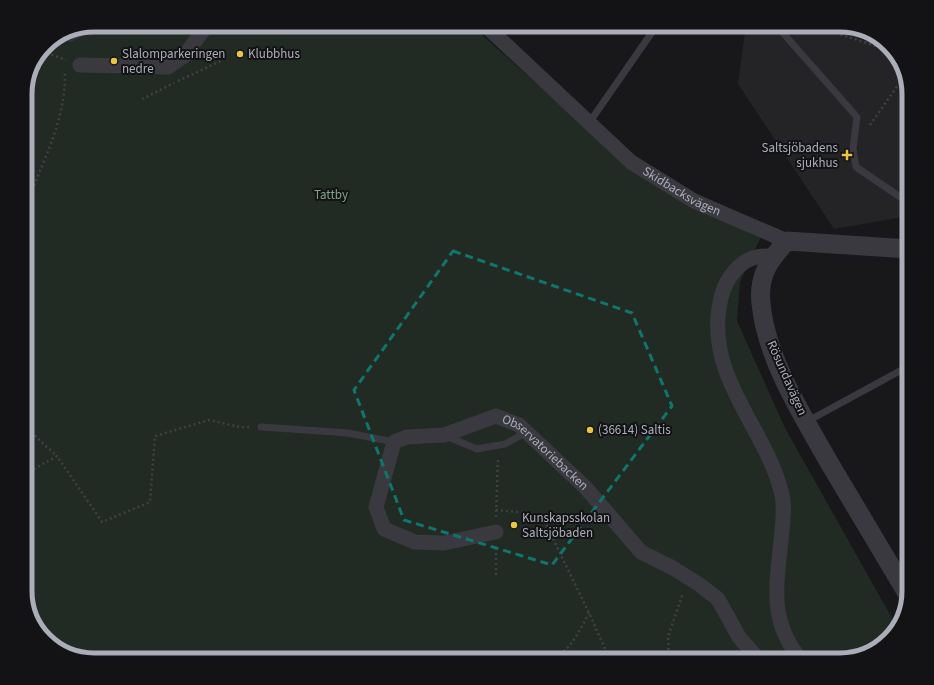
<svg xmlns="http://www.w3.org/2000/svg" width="934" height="685" viewBox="0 0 934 685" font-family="'Source Sans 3',sans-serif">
<rect width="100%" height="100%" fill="#18181a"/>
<!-- built -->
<path fill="#242427" d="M746 25H840L882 39 902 63 909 94V216L834 229 738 84Z"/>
<!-- green -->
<path fill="#222a24" d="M94 25H471L591 133 761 237 740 282 737 321 785 428 897 627 895 633 871 653 840 660H94L52 646 32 622 25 595V89L32 64 48 42Z"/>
<!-- water -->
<path fill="#2f353d" d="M94 25H104L71 42 57 39Z"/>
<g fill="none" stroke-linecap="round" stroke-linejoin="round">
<!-- path -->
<path stroke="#3f4046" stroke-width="2.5" stroke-dasharray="2 3" stroke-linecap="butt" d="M812 25 879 47 896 57
M42 51 66 60
M178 81 223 60
M25 94 44 52
M142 99 174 83
M870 125 905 75
M25 209C41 164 66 122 65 72
M25 406V398
M25 424 37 438 57 456
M25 474 57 456 102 522 150 502 155 436 209 420 240 427H250
M496 510 530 513 545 522 589 613 610 660
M496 517 498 458
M496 548V578
M551 660C572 649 578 633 589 613
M669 660 668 637 683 593"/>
<!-- service -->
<path stroke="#39393f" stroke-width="7" d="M776 25 857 117 853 149 856 167 909 203
M589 123 657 25
M806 422 909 366
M261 427 348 433 394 442
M446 436 477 449 505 444 527 432"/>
<!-- minor -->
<g stroke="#39393f" stroke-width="15">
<path id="s1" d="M485 25 631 162 694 201 787 241"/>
<path d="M80 65 168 67 185 55 207 25"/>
<path d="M772 256C753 255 741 261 730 277 723 287 721 297 719 308 708 379 765 428 781 491 785 504 783 518 782 530 778 580 766 618 801 660"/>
<path id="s2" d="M496 532 444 543 415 542 384 529 376 507 394 442 407 437 444 435 496 416 519 425 585 487 641 552 673 568 700 585 718 599 739 637 759 660"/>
</g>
<!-- tertiary -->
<path stroke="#39393f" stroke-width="19" d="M908 595C882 551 856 508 830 464 803 416 766 359 761 303 758 276 769 260 787 241L909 249"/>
</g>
<!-- marked area -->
<path fill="none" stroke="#0f766e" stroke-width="3" stroke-dasharray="8 5" stroke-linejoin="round" d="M453 251 632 313 672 406 552 565 404 520 354 390Z"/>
<!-- markers -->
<g fill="#e8c542" stroke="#131315" stroke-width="1.5">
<circle cx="240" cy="54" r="4"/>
<circle cx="114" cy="61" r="4"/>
<path d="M845 149h4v4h4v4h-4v4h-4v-4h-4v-4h4z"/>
<circle cx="590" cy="430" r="4"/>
<circle cx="514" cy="525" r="4"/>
</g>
<g text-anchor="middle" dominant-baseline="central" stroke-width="4" stroke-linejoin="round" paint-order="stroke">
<!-- poi labels -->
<g font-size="13" fill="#abaeb9" stroke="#131315" text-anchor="start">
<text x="122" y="54">Slalomparkeringen<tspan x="122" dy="15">nedre</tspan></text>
<text x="248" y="54">Klubbhus</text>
<text x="838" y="148" text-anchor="end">Saltsjöbadens<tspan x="838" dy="15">sjukhus</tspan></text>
<text x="598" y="430">(36614) Saltis</text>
<text x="522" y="518">Kunskapsskolan<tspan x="522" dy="15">Saltsjöbaden</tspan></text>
</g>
<!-- street labels -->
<g font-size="13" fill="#abaeb9" stroke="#131315">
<text stroke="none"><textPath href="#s1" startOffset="259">Skidbacksvägen</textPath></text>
<text transform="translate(787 378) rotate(66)">Rösundavägen</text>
<text stroke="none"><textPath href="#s2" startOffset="375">Observatoriebacken</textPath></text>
</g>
<!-- park labels -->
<g font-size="13" fill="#83a389" stroke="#131315">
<text x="331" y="195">Tattby</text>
</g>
</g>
<!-- crop -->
<path d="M0 0H934V685H0ZM94 32H840A62 62 0 0 1 902 94V591A62 62 0 0 1 840 653H94A62 62 0 0 1 32 591V94A62 62 0 0 1 94 32Z" fill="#131315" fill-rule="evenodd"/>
<path fill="none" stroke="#abaeb9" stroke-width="5" d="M94 32H840A62 62 0 0 1 902 94V591A62 62 0 0 1 840 653H94A62 62 0 0 1 32 591V94A62 62 0 0 1 94 32Z"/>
</svg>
